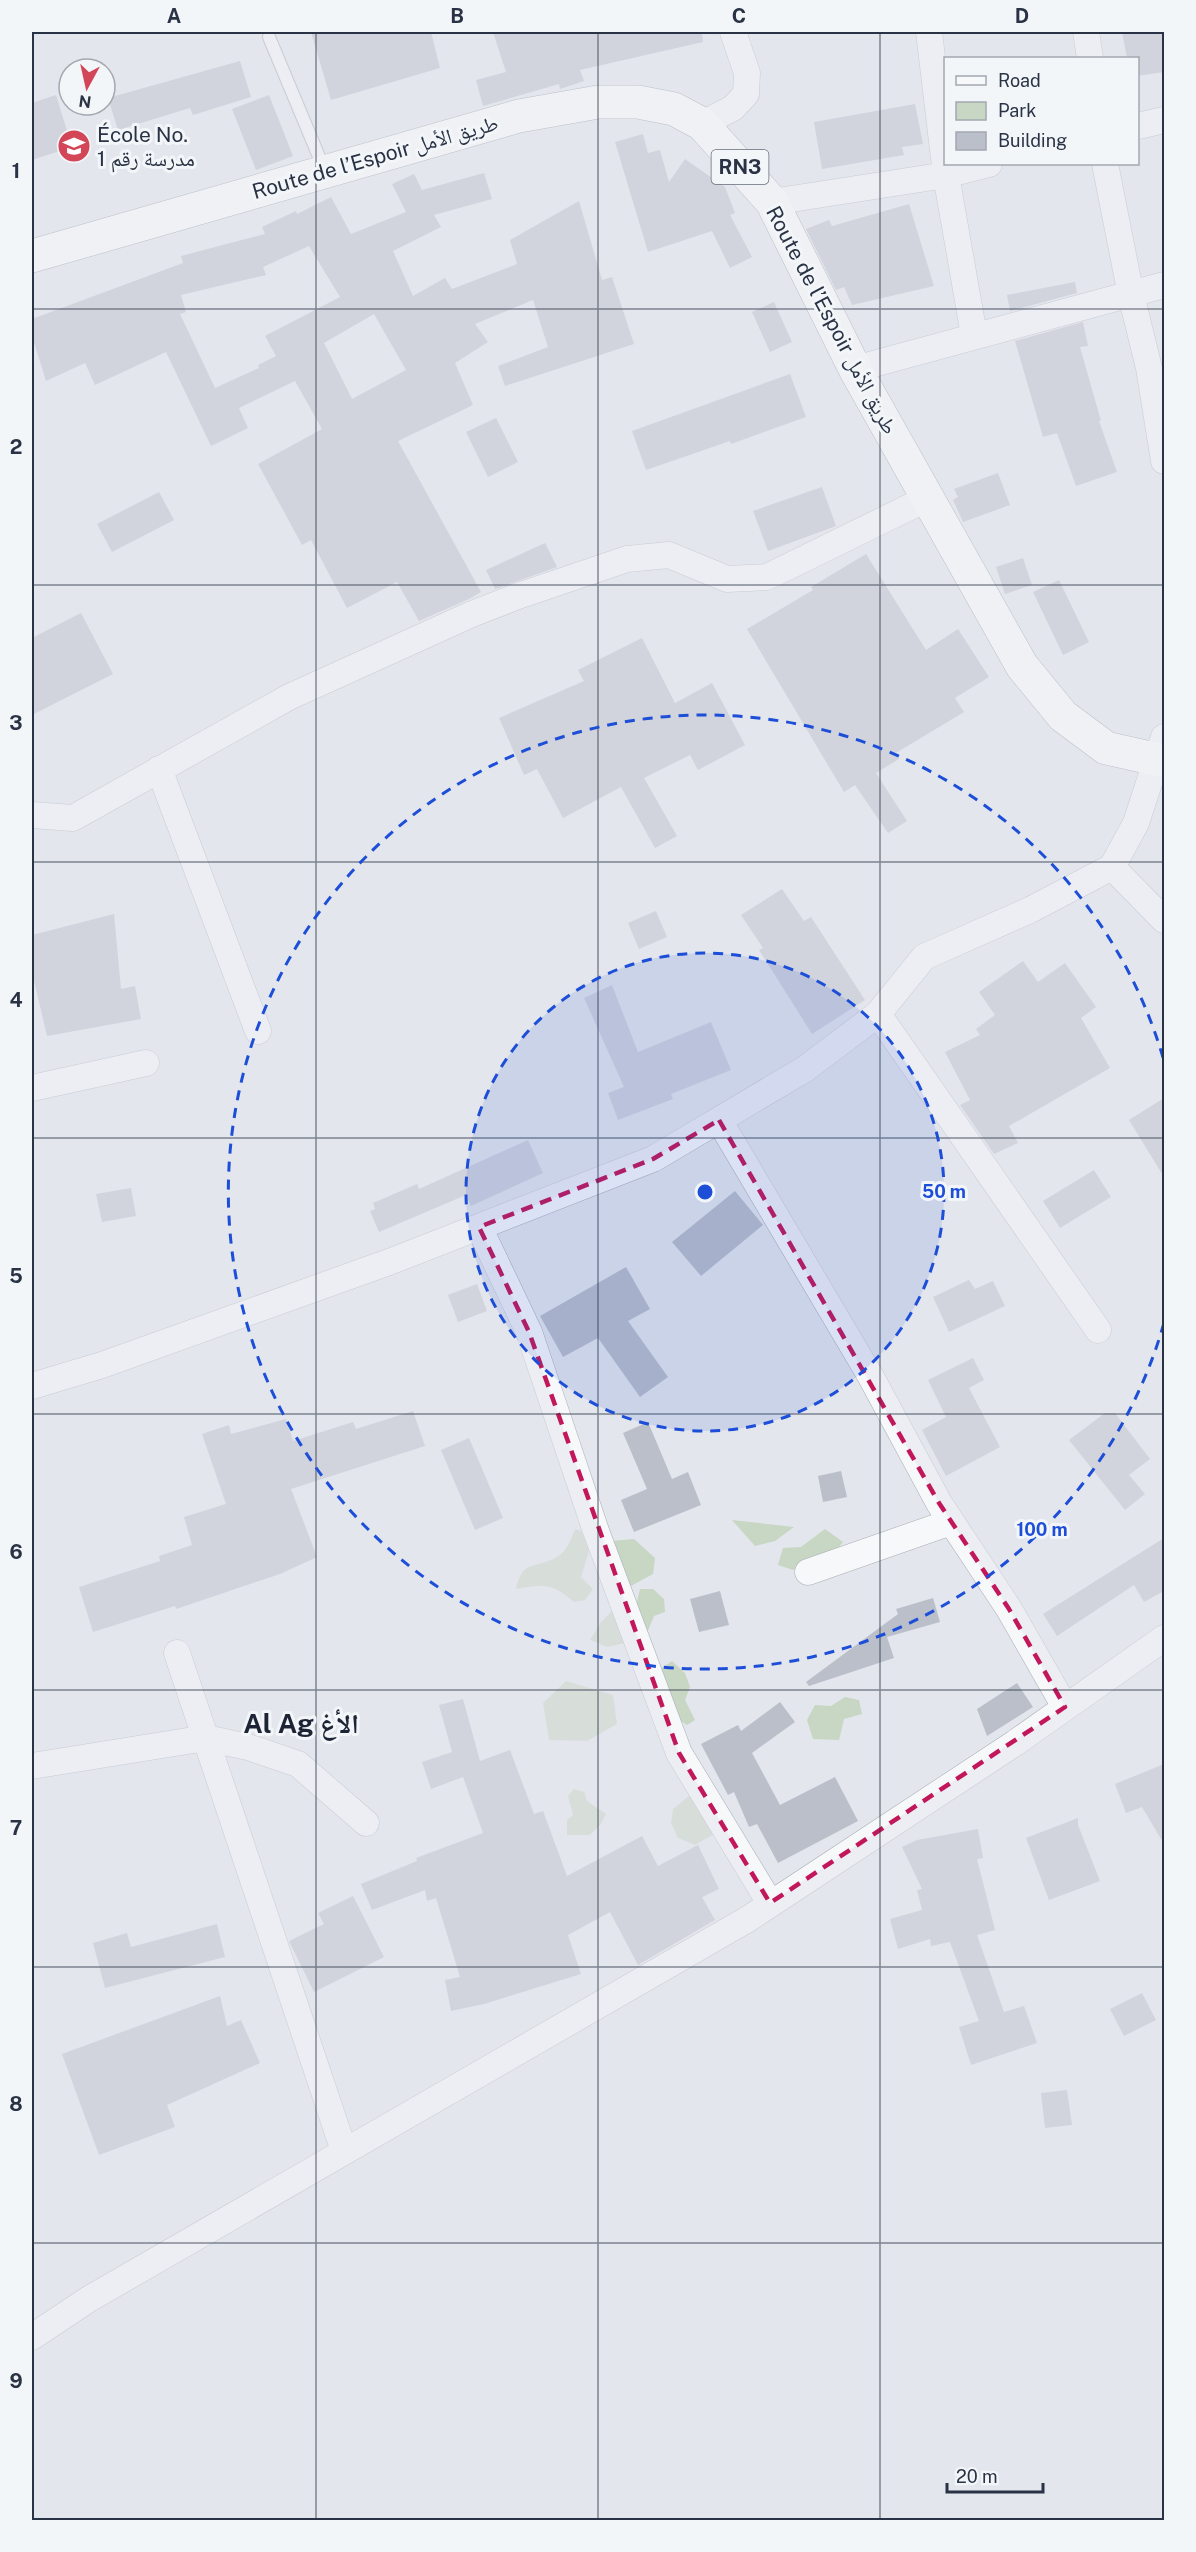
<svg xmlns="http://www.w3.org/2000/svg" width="1196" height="2552" viewBox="0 0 1196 2552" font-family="'Public Sans','Noto Naskh Arabic',sans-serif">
<rect width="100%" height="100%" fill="#e3e6ec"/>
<!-- green -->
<path fill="#c8d6c4" d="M732 1520 794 1527 775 1541 755 1546Z
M575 1529 590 1534 588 1555 581 1577 593 1589 585 1600 574 1602C553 1583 544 1584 516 1589 522 1559 536 1569 557 1557 567 1551 571 1539 575 1529Z
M825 1529 843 1542 831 1557 806 1563 793 1570 778 1565 783 1548 801 1547Z
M634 1539 655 1558 653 1574 627 1588 612 1541Z
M640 1589H653L664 1599 665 1612 654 1616 647 1633 636 1606Z
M612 1611 621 1627 625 1643 607 1647 590 1640 601 1622Z
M672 1661 685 1673 690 1687 685 1700 695 1720 687 1725 676 1718 659 1670Z
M566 1681 613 1695 617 1724 587 1741 549 1740 543 1703Z
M845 1697 859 1700 862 1714 844 1719 839 1740 813 1739 807 1720 815 1705 831 1706Z
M574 1789 584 1792 587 1801 606 1814 600 1825 590 1835H567V1820L573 1815 568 1796Z
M703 1792 714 1834 695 1845 678 1838 671 1823 673 1809 689 1796Z"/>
<!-- building -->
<path fill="#babfca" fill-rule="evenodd" d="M311 32H431L440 68 331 100Z
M493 32H702L703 42 580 70 584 81 560 89 559 84 483 106 476 80 506 72Z
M1122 32H1164V72L1137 76V58H1127Z
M240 61 251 97 193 115 190 108 118 130 108 98Z
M56 95 72 147 32 160V103Z
M269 95 293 156 256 170 232 109Z
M915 104 923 144 902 147 904 155 822 169 814 122Z
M643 134 648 153 660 150 669 182 685 159 725 187 735 213 730 215 752 257 730 268 712 231 648 252 615 142Z
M484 173 492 199 434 215 441 227 393 251 413 296 445 278 452 289 517 264 510 240 579 201 602 280 612 277 634 344 505 386 498 366 548 347 533 300 475 324 488 342 455 363 473 405 398 441 481 592 469 599 419 621 397 582 347 608 311 540 302 545 258 464 322 429 295 381 239 408 248 428 211 446 166 352 95 385 85 363 46 381 32 336V319L183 263 181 256 265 234 262 227 296 211 297 214 331 197 351 234 406 212 392 184 414 174 422 190ZM309 246 340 297 265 336 276 356 258 365 259 368 215 388 180 314 186 312 181 295 266 275 263 267ZM374 314 406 370 352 399 324 343Z
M909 204 934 286 852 305 844 287 836 290 806 229 829 220 832 226Z
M1075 282 1077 293 1010 311 1007 295Z
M774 302 792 342 770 352 752 312Z
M1083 322 1088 346 1080 347 1101 421H1099L1117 472 1076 486 1057 433 1043 437 1015 341Z
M790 374 806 417 731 444 730 441 646 470 632 431Z
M496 418 518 462 488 477 466 432Z
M998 473 1010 505 963 522 953 500 958 497 954 489Z
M822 487 836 526 768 551 753 511Z
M159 492 174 520 112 552 97 524Z
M545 543 557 567 495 589 486 570Z
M866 554 926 650 958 629 989 677 955 698 964 712 896 753 899 759 876 773 907 821 888 833 855 785 844 792 747 629 813 590 811 587Z
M1023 558 1032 585 1005 594 996 567Z
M1059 580 1089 642 1063 655 1033 592Z
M81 613 113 674 32 715V638Z
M642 638 675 703 712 683 745 745 698 770 690 755 644 778 677 836 655 848 621 787 563 818 537 769 524 775 499 718 584 681 578 670Z
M782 889 804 921 811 917 865 1000 812 1034 759 950 763 948 741 915Z
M656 911 667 937 639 949 628 923Z
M114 914 121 989 135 986 141 1019 47 1036 32 972V935Z
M1023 961 1038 982 1065 963 1096 1007 1081 1018 1110 1068 1009 1126 1018 1143 994 1154 960 1105 970 1100 945 1052 980 1035 976 1029 995 1015 979 992Z
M612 985 638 1052 711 1022 731 1070 671 1094 673 1099 618 1120 608 1093 624 1087 584 998Z
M1164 1098V1177L1129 1120Z
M528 1140 543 1173 471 1206 466 1195 379 1232 370 1211 375 1209 373 1203 417 1184 419 1189Z
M1094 1170 1111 1197 1060 1228 1043 1201Z
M131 1188 136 1216 102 1222 96 1194Z
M735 1191 763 1225 701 1276 672 1242Z
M626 1267 650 1309 628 1321 668 1377 640 1397 598 1338 563 1357 540 1316Z
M969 1280 975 1289 993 1281 1005 1306 949 1332 933 1297Z
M477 1284 487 1311 458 1322 448 1295Z
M973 1358 984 1380 969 1388 1000 1447 946 1476 922 1430 946 1417 928 1380Z
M413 1411 425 1446 291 1489 317 1557 280 1574 176 1609 175 1606 93 1632 79 1587 160 1561 159 1556 192 1545 184 1517 226 1504 202 1434 229 1425 231 1434 286 1419 293 1441 353 1422 356 1429Z
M1105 1413H1115L1150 1459 1129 1475 1145 1494 1125 1510 1069 1440Z
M648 1422 672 1479 688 1472 701 1505 634 1532 621 1500 647 1489 623 1433Z
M469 1438 503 1518 475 1530 441 1450Z
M841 1471 847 1497 823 1502 818 1476Z
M1164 1538V1591L1144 1602 1134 1585 1057 1636 1043 1614Z
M720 1591 729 1625 699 1632 690 1599Z
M933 1598 940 1622 887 1637 894 1658 809 1686 806 1682 898 1614 896 1609Z
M1017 1683 1033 1707 987 1736 977 1709Z
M463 1699 480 1761 510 1750 534 1814 543 1811 567 1876 642 1836 658 1866 698 1845 719 1889 702 1897 715 1920 638 1965 610 1912 568 1935 581 1974 484 2004 451 2011 445 1980 460 1977 436 1898 427 1901 425 1890 372 1910 361 1884 417 1861 416 1858 483 1833 463 1777 431 1789 422 1762 452 1752 439 1705Z
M780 1702 795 1722 752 1753 780 1805 835 1777 858 1821 778 1863 757 1824 749 1827 734 1792 728 1795 701 1744 738 1725 741 1731Z
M1164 1764V1844L1142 1807 1126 1813 1115 1784Z
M1078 1818V1825L1100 1881 1049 1900 1026 1838Z
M978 1829 983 1858 977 1859 995 1930 977 1935 1004 2012 1024 2006 1037 2043 971 2065 959 2027 979 2021 950 1942 931 1946 930 1939 898 1949 890 1919 922 1910 917 1890 922 1889 902 1847 917 1840Z
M353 1896 384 1957 314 1992 289 1941 324 1924 318 1913Z
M217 1924 225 1957 105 1988 93 1943 127 1933 131 1947Z
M1142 1993 1156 2020 1124 2036 1110 2009Z
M220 1996 227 2026 241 2020 260 2063 167 2105 175 2127 99 2155 62 2054Z
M1067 2090 1072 2125 1045 2128 1041 2093Z"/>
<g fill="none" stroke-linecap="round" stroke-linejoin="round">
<!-- lane casing -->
<g stroke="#a8adb7" stroke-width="14">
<path id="lane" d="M269 37 325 171"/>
</g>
<!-- street casing -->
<g stroke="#a8adb7" stroke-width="27">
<path id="street" d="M929 32 946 175 974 335
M1086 32 1090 58
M702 124 733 108 746 94 747 73 733 32
M1138 126 1164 120
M1105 164 1131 295 1149 368 1164 461
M772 202 946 175 989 164
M855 369 1164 285
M159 769 258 1031
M32 815 73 818 289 697 472 614 518 596 627 559 669 555 727 579 767 577 928 498
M1112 867 1164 920
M878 1014 1098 1330
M32 1088 146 1063
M719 1120 871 1377 939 1503 1009 1609 1065 1707
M479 1227 529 1332 596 1531 679 1753 770 1903
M32 1386 102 1365 389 1262 653 1159 805 1069 878 1014 924 957 1030 910 1112 867 1136 823 1164 737
M808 1572 951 1522
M177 1653 344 2151
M32 1766 206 1738 248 1747 298 1764 366 1823
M32 2337 89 2299 748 1919 1015 1743 1164 1638"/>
</g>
<!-- highway casing -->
<g stroke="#8a93a3" stroke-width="34">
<path id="highway" d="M32 256 519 116 598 102H638L674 109 702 124 772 202 855 369 1022 666 1063 716 1106 748 1164 761"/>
</g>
<!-- lane -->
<use href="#lane" stroke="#f6f8fa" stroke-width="12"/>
<!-- street -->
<use href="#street" stroke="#f6f8fa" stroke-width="26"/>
<!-- highway -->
<use href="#highway" stroke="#fff" stroke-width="33"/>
</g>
<!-- marked area -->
<path d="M0 0H1196V2552H0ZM719 1120 939 1503 1009 1609 1065 1707 770 1903 679 1753 529 1332 479 1227 653 1159Z" fill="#e3e6ec" fill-opacity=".55" fill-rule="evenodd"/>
<path fill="none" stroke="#c2185b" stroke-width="4.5" stroke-dasharray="12 8" stroke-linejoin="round" d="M719 1120 939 1503 1009 1609 1065 1707 770 1903 679 1753 529 1332 479 1227 653 1159Z"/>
<!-- grid -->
<path fill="none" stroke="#2a3345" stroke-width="1.5" stroke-opacity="0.55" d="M316 32V2520M598 32V2520M880 32V2520M32 309H1164M32 585H1164M32 862H1164M32 1138H1164M32 1414H1164M32 1690H1164M32 1967H1164M32 2243H1164"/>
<!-- distance rings -->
<circle cx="705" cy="1192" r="239" fill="#1d4ed8" fill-opacity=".12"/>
<g fill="none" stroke="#1d4ed8" stroke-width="3" stroke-dasharray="10 8">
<circle cx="705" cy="1192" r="239"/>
<path d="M1164 1323A477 477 0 1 1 1164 1061"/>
</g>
<!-- icons -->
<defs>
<g id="school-disc" transform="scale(1.725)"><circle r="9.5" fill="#d34657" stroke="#f3f6f9"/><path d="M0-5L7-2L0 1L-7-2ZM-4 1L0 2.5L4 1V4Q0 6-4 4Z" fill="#fff"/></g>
</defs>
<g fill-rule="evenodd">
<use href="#school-disc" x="74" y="146"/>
</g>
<g text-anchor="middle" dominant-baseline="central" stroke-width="6" stroke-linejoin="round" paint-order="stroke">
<!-- shield labels -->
<rect fill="#f3f6f9" stroke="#666e7b" stroke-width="1.5" x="711.5" y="150" width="57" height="34" rx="4.5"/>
<g font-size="20" font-weight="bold" fill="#2a3345">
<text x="740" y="167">RN3</text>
</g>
<!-- poi labels -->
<g font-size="21" fill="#2a3345" stroke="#f3f6f9" text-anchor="start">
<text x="97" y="134">École No.<tspan x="97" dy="24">1 مدرسة رقم</tspan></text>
</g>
<!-- street labels -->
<g font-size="21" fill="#2a3345" stroke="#f3f6f9">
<text transform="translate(375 157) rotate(-16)">Route de l’Espoir طريق الأمل</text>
<text transform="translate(832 320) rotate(62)">Route de l’Espoir طريق الأمل</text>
</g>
<!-- district labels -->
<g font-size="27" font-weight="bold" fill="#1c2436" stroke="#f3f6f9">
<text x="301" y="1723">Al Ag الأغ</text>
</g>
</g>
<circle cx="705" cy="1192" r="9" fill="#1d4ed8" stroke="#f3f6f9" stroke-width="3"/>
<g font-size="18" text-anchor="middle" font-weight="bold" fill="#1d4ed8" stroke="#f3f6f9" stroke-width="6" stroke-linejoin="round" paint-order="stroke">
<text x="944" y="1198">50 m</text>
<text x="1042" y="1536">100 m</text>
</g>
<!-- border -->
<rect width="1196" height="2552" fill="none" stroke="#f3f6f9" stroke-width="66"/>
<!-- legend -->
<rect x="944" y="57" width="195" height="108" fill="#f3f6f9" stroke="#a3a8b1" stroke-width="1.5"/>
<rect x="956" y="76" width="30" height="9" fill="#f6f8fa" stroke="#a3a8b1" stroke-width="1.5"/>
<text x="998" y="87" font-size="18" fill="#2a3345">Road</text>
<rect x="956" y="102" width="30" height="18" fill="#c8d6c4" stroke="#a3a8b1" stroke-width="1.5"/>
<text x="998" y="117" font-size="18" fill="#2a3345">Park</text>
<rect x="956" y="132" width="30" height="18" fill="#babfca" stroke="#a3a8b1" stroke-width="1.5"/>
<text x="998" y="147" font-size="18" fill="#2a3345">Building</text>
<!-- north arrow -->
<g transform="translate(87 87) rotate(188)"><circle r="28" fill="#f3f6f9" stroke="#a3a8b1" stroke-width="1.5"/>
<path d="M0-4.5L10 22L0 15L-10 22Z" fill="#d34657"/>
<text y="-9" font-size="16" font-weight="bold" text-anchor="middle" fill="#2a3345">N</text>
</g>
<!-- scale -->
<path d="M947 2483v9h96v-9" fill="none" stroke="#2a3345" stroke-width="3"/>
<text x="956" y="2483" font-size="18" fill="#2a3345" stroke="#f3f6f9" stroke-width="4.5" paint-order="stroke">20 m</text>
<rect x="33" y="33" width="1130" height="2486" fill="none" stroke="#2a3345" stroke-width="2"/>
<g font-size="20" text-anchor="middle" font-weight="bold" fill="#2a3345">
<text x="174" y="23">A</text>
<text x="457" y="23">B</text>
<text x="739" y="23">C</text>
<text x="1022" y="23">D</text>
<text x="16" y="178">1</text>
<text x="16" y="454">2</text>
<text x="16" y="730">3</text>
<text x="16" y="1007">4</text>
<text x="16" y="1283">5</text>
<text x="16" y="1559">6</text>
<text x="16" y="1835">7</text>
<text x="16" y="2111">8</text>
<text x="16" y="2388">9</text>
</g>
</svg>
